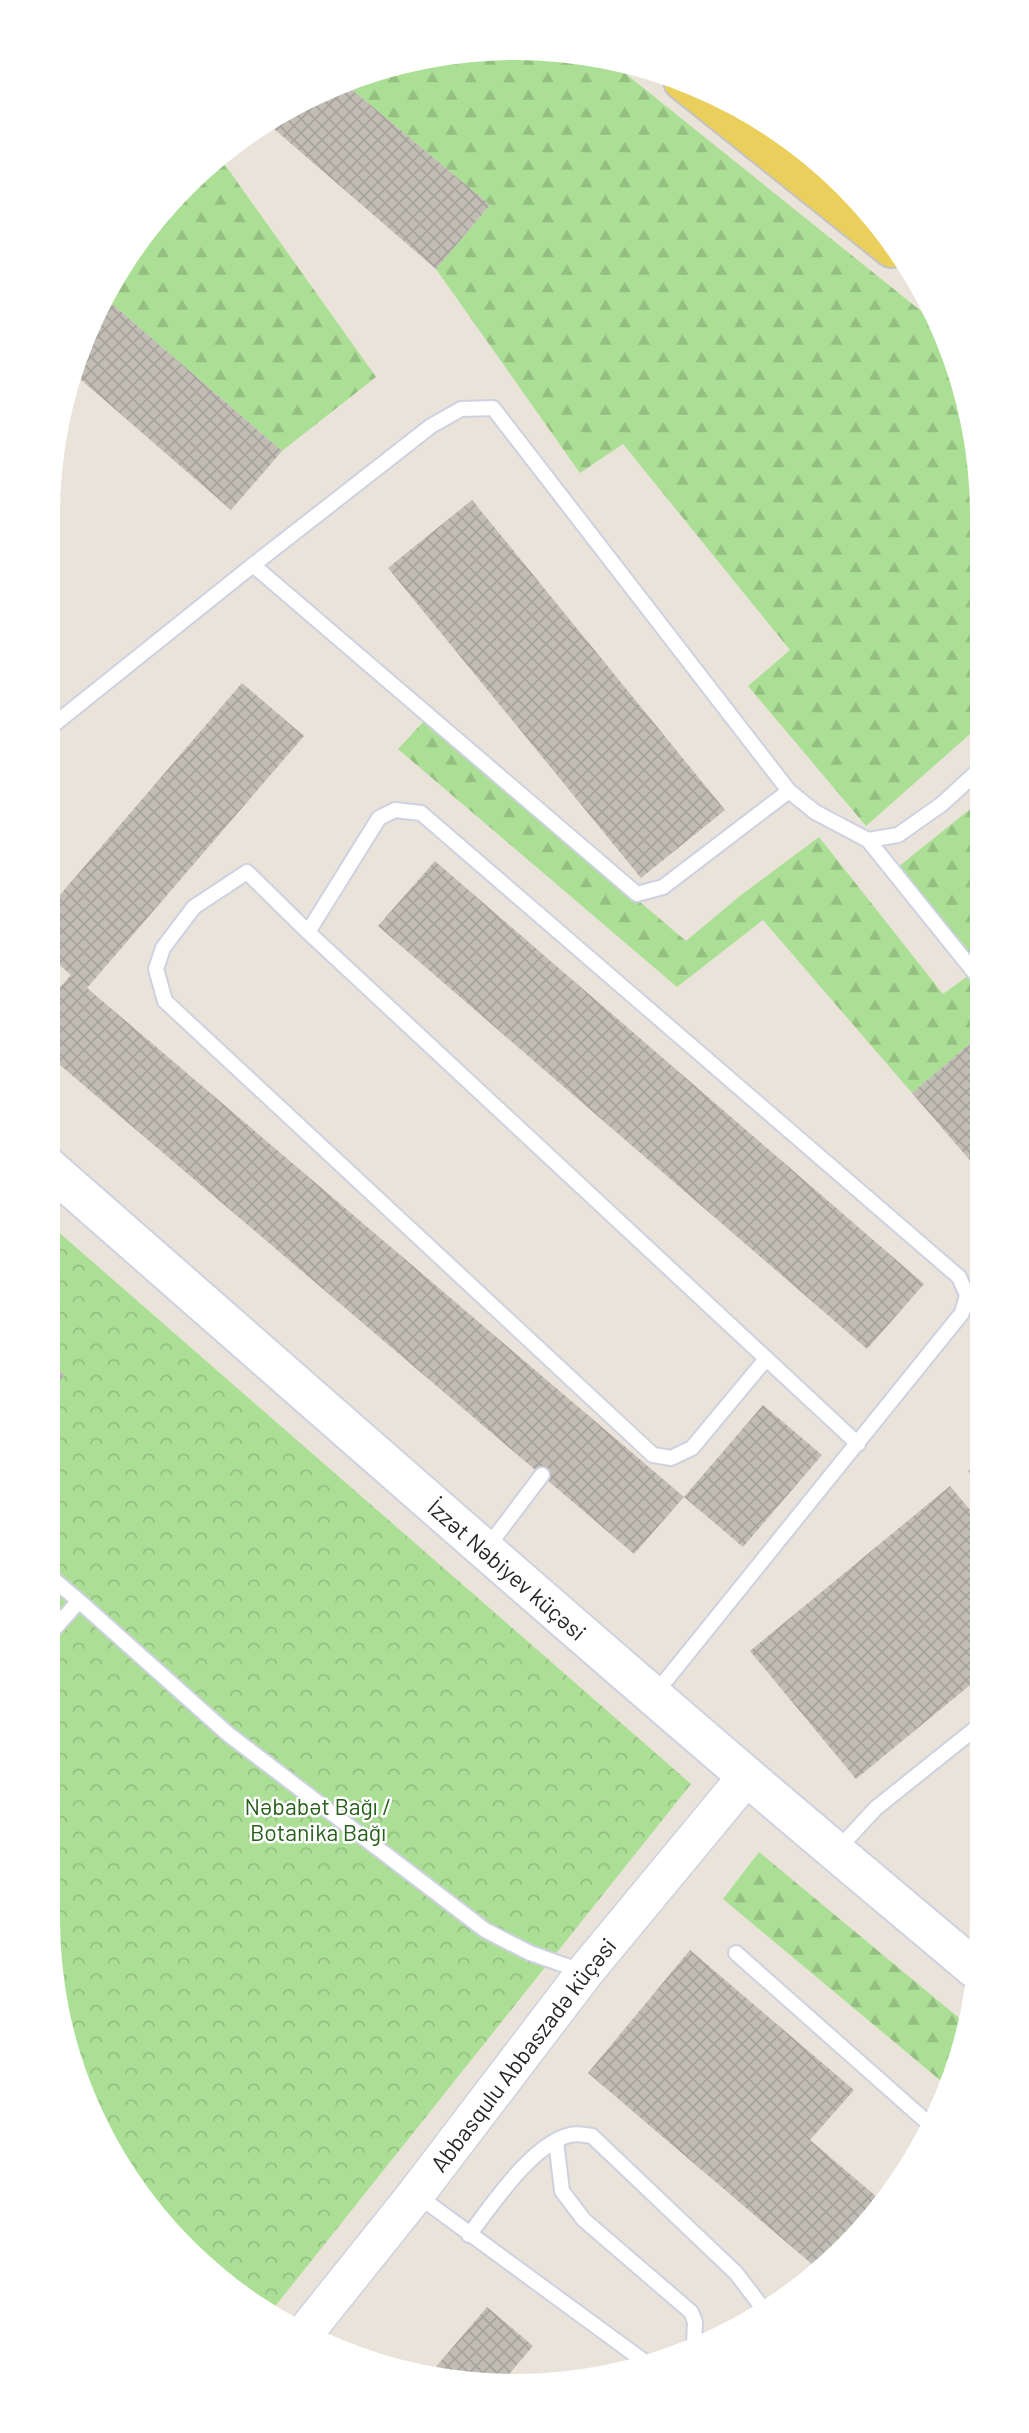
<svg xmlns="http://www.w3.org/2000/svg" width="1029" height="2433" viewBox="0 0 1029 2433" font-family="Barlow,sans-serif">
<defs>
<pattern id="forest-firs" width="22" height="20" patternUnits="userSpaceOnUse" patternTransform="scale(1.75)"><rect width="22" height="20" fill="#acdf96"/><path d="M5 1l3.5 6h-7zM16 11l3.5 6h-7z" fill="#94bf81"/></pattern>
<pattern id="park-crowns" width="20" height="18" patternUnits="userSpaceOnUse" patternTransform="scale(1.75)"><rect width="20" height="18" fill="#acdf96"/><path d="M2 6a3 3 0 1 1 6 0M12 15a3 3 0 1 1 6 0" fill="none" stroke="#94bf81"/></pattern>
<pattern id="building-cross-hatch" width="8" height="8" patternUnits="userSpaceOnUse" patternTransform="scale(1.75)"><rect width="8" height="8" fill="#c1bdb5"/><path d="M0 0l8 8M0 8l8-8" fill="none" stroke="#a6a29c"/></pattern>
</defs>
<rect width="100%" height="100%" fill="#e9e3d9"/>
<!-- forest -->
<path fill="url(#forest-firs)" d="M484 48 575 51 606 58 941 327 946 335 978 453V727L866 826 748 686 790 650 623 444 580 473 436 269 490 205 343 82 393 63Z
M218 155 376 377 282 451 103 296 110 281 163 207Z
M425 720 686 941 741 895 819 837 943 994 968 976 888 875 979 802V1036L912 1093 763 920 677 987 398 749Z
M759 1852 965 2023 957 2068 947 2086 723 1899Z"/>
<!-- park -->
<path fill="url(#park-crowns)" d="M47 1222 691 1784 269 2314 163 2226 110 2152 72 2069 47 1918Z"/>
<!-- building -->
<path fill="url(#building-cross-hatch)" d="M343 82 490 205 436 269 266 122 307 96Z
M103 296 282 451 231 510 71 371Z
M52 488 61 495 47 514 50 497Z
M472 500 725 810 641 878 388 568Z
M242 683 304 736 87 988 684 1497 634 1554 47 1054V1002L71 975 47 954V910Z
M435 861 924 1284 867 1349 378 926Z
M979 1036 980 1159V1172L912 1093Z
M47 1361 65 1375 47 1396Z
M763 1405 822 1455 743 1547 684 1497Z
M980 1459V1460L981 1485 968 1471Z
M950 1486 981 1523V1676L856 1779 750 1651Z
M690 1950 854 2090 810 2140 885 2204 820 2271 588 2073Z
M487 2307 533 2346 504 2380 453 2382 428 2376Z"/>
<g fill="none" stroke-linecap="round" stroke-linejoin="round">
<!-- service casing -->
<g stroke="#ced1e0" stroke-width="18">
<path id="service" d="M253 565 637 894 663 887 789 791
M47 730 253 565 431 426 461 409 493 408 789 791 815 812 868 840 898 835 942 804 979 770
M868 840 979 978
M308 932 379 818 395 810 421 813 959 1277 967 1295 962 1313 654 1695
M766 1359 692 1448 671 1458 653 1455 165 1001 156 969 163 948 194 907 247 872 308 932 858 1444
M486 1549 542 1475
M47 1574 79 1601
M47 1637 79 1601 228 1734 485 1930 530 1953 584 1972
M838 1849 876 1808 981 1724
M736 1953 928 2123
M556 2141 562 2191 584 2220 691 2312 695 2322 694 2344
M417 2195 645 2362
M469 2235C492 2205 532 2144 570 2135 576 2133 585 2135 592 2136L736 2273 765 2311"/>
</g>
<!-- tertiary casing -->
<g stroke="#ced1e0" stroke-width="40">
<g id="tertiary">
<path id="s1" d="M304 2334 416 2194 585 1972 747 1776"/>
</g>
</g>
<!-- secondary casing -->
<g stroke="#ced1e0" stroke-width="42">
<g id="secondary">
<path id="s2" d="M47 1166C279 1369 509 1573 743 1773 820 1839 897 1903 974 1968"/>
</g>
</g>
<!-- primary casing -->
<g stroke="#c3c3c3" stroke-width="42">
<path id="primary" d="M683 81 892 248"/>
</g>
<!-- service -->
<use href="#service" stroke="#fff" stroke-width="14"/>
<!-- tertiary -->
<use href="#tertiary" stroke="#fff" stroke-width="37"/>
<!-- secondary -->
<use href="#secondary" stroke="#fff" stroke-width="38"/>
<!-- primary -->
<use href="#primary" stroke="#ebcf5c" stroke-width="38"/>
</g>
<g text-anchor="middle" dominant-baseline="central" stroke-width="5" stroke-linejoin="round" paint-order="stroke">
<!-- street labels -->
<g font-size="23" fill="#272727" stroke="#fff">
<text stroke="none"><textPath href="#s2" startOffset="612">İzzət Nəbiyev küçəsi</textPath></text>
<text stroke="none"><textPath href="#s1" startOffset="355">Abbasqulu Abbaszadə küçəsi</textPath></text>
</g>
<!-- park labels -->
<g font-size="23" fill="#27601b" stroke="#fff">
<text x="318" y="1806">Nəbabət Bağı /<tspan x="318" dy="26">Botanika Bağı</tspan></text>
</g>
</g>
<!-- crop -->
<path d="M0 0H1029V2433H0ZM515 60H515A455 455 0 0 1 970 515V1919A455 455 0 0 1 515 2374H515A455 455 0 0 1 60 1919V515A455 455 0 0 1 515 60Z" fill="#fff" fill-rule="evenodd"/>
</svg>
